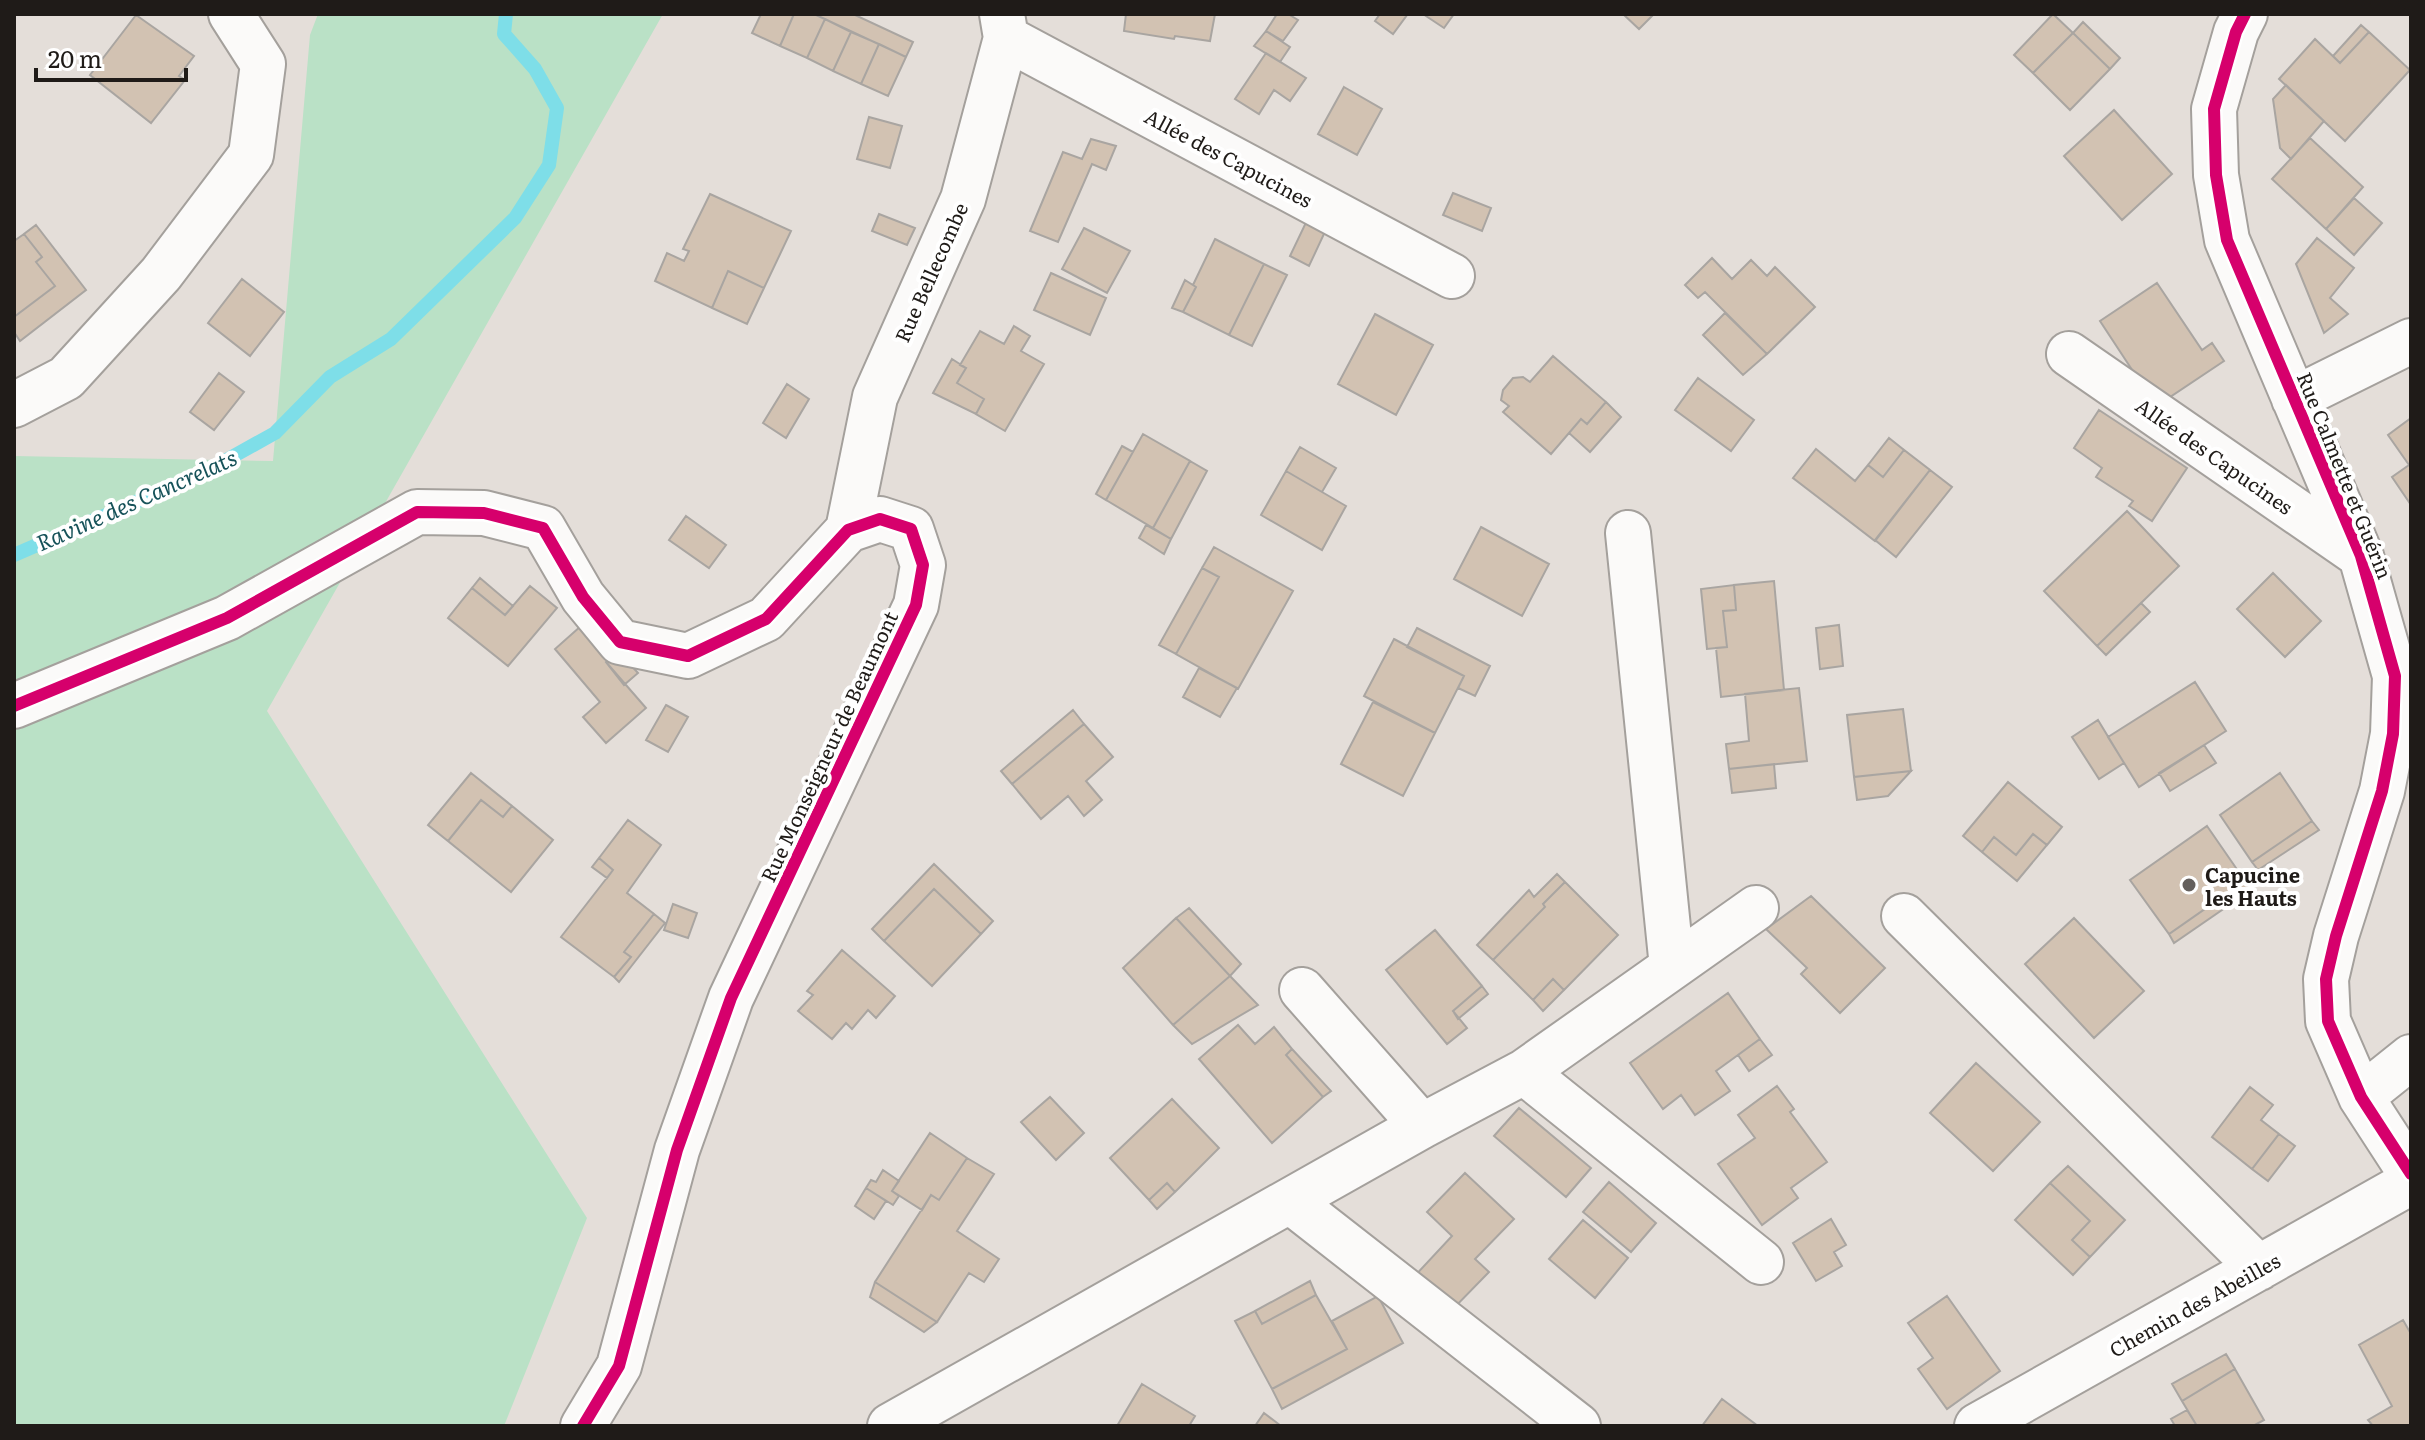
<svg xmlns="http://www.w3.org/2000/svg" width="2425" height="1440" viewBox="0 0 2425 1440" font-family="Literata,serif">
<rect width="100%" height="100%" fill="#e4ded9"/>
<!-- green -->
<path fill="#bae1c6" d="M318 14H663L267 711 587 1218 504 1426H14V456L273 461 310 35Z"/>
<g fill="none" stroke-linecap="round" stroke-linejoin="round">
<!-- stream -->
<path stroke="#7edee8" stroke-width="14" d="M14 555 205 472 275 433 330 377 391 339 515 218 549 165 557 108 535 69 504 34 506 14"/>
</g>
<!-- building -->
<path fill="#d2c2b2" stroke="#a9a5a1" stroke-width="2" d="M761 14H794L780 46 752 33Z
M794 14H814L825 19 807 58 780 46Z
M814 14H853L913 42 906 57Z
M1126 14H1215L1210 41 1175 36 1174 39 1124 31Z
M1277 14H1288L1298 20 1283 41 1266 31Z
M1380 14H1405L1407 15 1393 34 1375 21Z
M1423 14H1454L1444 28Z
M1623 14H1654L1639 29Z
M2053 14 2073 33 2033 73 2014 55Z
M136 15 194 56 179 76 185 80 151 123 90 75Z
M825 19 851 32 833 71 807 58Z
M2083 22 2120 58 2110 69 2073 33Z
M2361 25 2369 32 2340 63 2333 56Z
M1266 31 1290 47 1280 62 1254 46Z
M851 32 879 44 861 84 833 71Z
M2369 32 2410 70 2345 141 2279 79 2315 39 2340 63Z
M2073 33 2110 69 2070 110 2033 73Z
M879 44 906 57 888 96 861 84Z
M1266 53 1306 78 1290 101 1274 90 1259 114 1235 99Z
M2286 85 2324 121 2291 159 2280 148 2273 99Z
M1344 87 1382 109 1357 155 1318 134Z
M2114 110 2172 174 2122 220 2064 156Z
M869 117 902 126 890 168 857 159Z
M2310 138 2363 187 2326 229 2272 179Z
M1091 139 1116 146 1106 170 1092 164 1058 242 1030 231 1063 152 1082 159Z
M1453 193 1491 208 1482 231 1443 215Z
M710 194 791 231 764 288 728 271 712 308 655 281 667 253 684 261 689 251 683 249Z
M2354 198 2382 223 2354 255 2326 229Z
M1311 212 1330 221 1309 266 1290 256Z
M879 214 915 228 907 245 872 231Z
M36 225 86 290 20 341 14 332V317L55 286 36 262 42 257 24 234Z
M1084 228 1130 251 1107 293 1062 269Z
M24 234 42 257 36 262 55 286 14 317V241Z
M2317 238 2354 268 2330 298 2348 314 2324 333 2296 264Z
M1215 239 1264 264 1229 335 1183 312 1196 287 1193 285Z
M1712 258 1732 279 1751 260 1767 276 1775 267 1815 307 1767 354 1705 292 1698 298 1685 285Z
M1264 264 1287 275 1252 346 1229 335Z
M728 271 764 288 747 324 712 308Z
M1051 273 1106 298 1090 335 1034 310Z
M242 279 284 312 250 356 208 323Z
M1185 280 1196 287 1183 312 1172 308Z
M2157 283 2202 350 2212 343 2224 361 2167 399 2144 388 2100 321Z
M1725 313 1767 354 1743 375 1703 335Z
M1375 314 1433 345 1396 415 1338 384Z
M1014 326 1030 336 1021 351 1044 364 1005 431 976 414 984 399 957 383 966 368 960 365 980 331 1004 344Z
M1553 356 1606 402 1587 424 1581 419 1551 454 1503 412 1509 406 1501 400 1503 390 1513 378 1523 377 1530 382Z
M952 359 966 368 957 383 984 399 976 414 933 393Z
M219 373 244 392 214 430 190 412Z
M1698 378 1754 420 1731 451 1675 410Z
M787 384 809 399 786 438 763 423Z
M1606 402 1621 417 1590 452 1569 433 1581 419 1587 424Z
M2099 410 2187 468 2152 521 2129 506 2133 501 2096 477 2102 468 2074 448Z
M2411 418V505L2392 477 2409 465 2388 435Z
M1143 434 1190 461 1153 528 1106 500Z
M1889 438 1904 450 1883 477 1868 465Z
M1122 446 1133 452 1106 500 1096 494Z
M1300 447 1336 468 1322 492 1286 471Z
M1816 449 1855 481 1868 465 1883 477 1904 450 1930 470 1875 541 1793 478Z
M1190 461 1207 471 1171 539 1153 528Z
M1930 470 1952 487 1896 557 1875 540Z
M1286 471 1346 506 1322 550 1261 515Z
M2127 511 2179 566 2097 646 2044 591Z
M686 516 726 545 709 568 669 540Z
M1146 525 1171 539 1164 554 1139 538Z
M1481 527 1549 564 1522 616 1454 579Z
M1214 547 1293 591 1238 689 1176 654 1219 577 1202 568Z
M1202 568 1219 577 1176 654 1159 645Z
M2273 573 2321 621 2285 657 2237 609Z
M480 578 513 606 505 615 472 588Z
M1774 581 1784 690 1721 697 1716 648 1727 647 1723 611 1736 610 1734 585Z
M1734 585 1736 610 1723 611 1727 647 1707 649 1701 589Z
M530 586 557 608 508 666 448 618 472 588 505 615Z
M2141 603 2150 612 2106 655 2097 646Z
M590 618 618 651 606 662 646 708 606 743 583 717 600 702 555 649Z
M1839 625 1843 666 1820 669 1816 628Z
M1417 628 1490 666 1475 696 1458 688 1464 676 1407 647Z
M1394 639 1464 676 1435 733 1364 696Z
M618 651 638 673 624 685 606 662Z
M1199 668 1237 688 1220 717 1183 697Z
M2195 682 2226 731 2139 787 2108 737Z
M1799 688 1807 761 1729 769 1726 744 1749 741 1745 694Z
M1373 702 1435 733 1403 796 1341 764Z
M666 705 688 717 668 752 646 740Z
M1903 709 1911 771 1854 777 1847 715Z
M1073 710 1084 724 1012 784 1001 771Z
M2098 720 2124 763 2099 779 2072 737Z
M1084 724 1113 757 1086 781 1102 800 1084 816 1068 796 1041 819 1012 784Z
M2204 745 2216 763 2170 791 2159 773Z
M1774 764 1776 788 1732 793 1729 769Z
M1911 771 1888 796 1857 800 1854 777Z
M471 773 512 806 503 817 481 800 448 841 428 825Z
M2280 773 2312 821 2252 862 2220 815Z
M2008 782 2062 827 2047 845 2033 834 2016 855 1994 837 1982 852 1963 836Z
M481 800 503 817 512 806 553 840 511 892 448 841Z
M628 820 661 845 627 893 654 914 624 952 631 957 614 977 561 937 613 870 599 858Z
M2312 821 2319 830 2258 870 2252 862Z
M2207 826 2245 881 2169 934 2130 880Z
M2033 834 2047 845 2017 881 1982 852 1994 837 2016 855Z
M599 858 613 870 607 878 592 867Z
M934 864 993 921 981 934 934 889 884 941 872 929Z
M1557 874 1565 882 1543 904 1545 907 1493 960 1477 945 1529 890 1534 897Z
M2245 881 2251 890 2174 943 2169 934Z
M1565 882 1618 935 1564 990 1553 979 1533 1000 1493 960 1545 907 1543 904Z
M934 889 981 934 932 986 884 941Z
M1811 896 1885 968 1840 1013 1801 974 1807 968 1766 929Z
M673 904 697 913 688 938 664 930Z
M1189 908 1241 964 1230 976 1176 918Z
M654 914 665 923 619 982 614 977 631 957 624 952Z
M1176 918 1230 976 1173 1025 1123 968Z
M2074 918 2144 991 2094 1038 2025 964Z
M1435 930 1482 986 1453 1011 1467 1028 1447 1044 1386 970Z
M842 950 895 996 876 1018 868 1010 852 1029 846 1023 832 1039 798 1011 813 995 807 991Z
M1230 976 1258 1005 1192 1044 1173 1025Z
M1553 979 1564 990 1543 1011 1533 1000Z
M1482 986 1488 994 1458 1019 1453 1011Z
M1728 993 1760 1039 1716 1071 1730 1091 1695 1115 1681 1095 1663 1109 1630 1063Z
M1238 1025 1255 1044 1274 1027 1292 1049 1286 1055 1323 1097 1272 1143 1199 1059Z
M1760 1039 1772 1055 1749 1071 1738 1055Z
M1292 1049 1331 1091 1323 1097 1286 1055Z
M1976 1063 2040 1122 1993 1171 1930 1113Z
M1777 1086 1794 1109 1790 1112 1827 1162 1791 1188 1798 1198 1762 1225 1718 1164 1755 1138 1738 1115Z
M2250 1087 2273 1105 2261 1120 2279 1134 2252 1169 2212 1137Z
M1050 1097 1084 1133 1056 1160 1021 1122Z
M1172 1099 1219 1148 1175 1192 1167 1183 1149 1200 1110 1158Z
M1519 1108 1591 1168 1566 1197 1494 1136Z
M930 1133 967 1158 939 1200 931 1195 922 1210 892 1191Z
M2279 1134 2295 1146 2268 1181 2252 1169Z
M967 1158 994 1174 957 1231 999 1259 984 1282 969 1273 937 1322 875 1282 931 1195 939 1200Z
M2068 1166 2125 1220 2090 1257 2072 1240 2090 1221 2050 1183Z
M883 1170 899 1181 892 1191 899 1196 893 1205 866 1188 871 1180 876 1182Z
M1465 1173 1514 1219 1475 1259 1489 1272 1451 1311 1411 1280 1452 1236 1427 1212Z
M1609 1182 1656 1223 1631 1252 1583 1212Z
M1167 1183 1175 1192 1157 1209 1149 1200Z
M2050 1183 2090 1221 2072 1240 2090 1257 2073 1275 2015 1220Z
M866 1188 886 1201 874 1219 855 1206Z
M1831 1219 1846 1245 1834 1252 1842 1266 1816 1281 1793 1243Z
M1583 1220 1628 1258 1595 1298 1549 1259Z
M1310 1281 1316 1295 1262 1324 1255 1311Z
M875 1282 937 1322 924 1332 870 1297Z
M1316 1295 1347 1349 1272 1389 1235 1321 1255 1311 1262 1324Z
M1378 1296 1403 1343 1282 1409 1272 1389 1347 1349 1332 1321Z
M1947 1296 2000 1371 1947 1409 1918 1369 1933 1358 1908 1323Z
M2403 1320 2411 1334V1426H2373L2368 1420 2392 1406 2359 1345Z
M2226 1354 2235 1369 2182 1401 2172 1384Z
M2235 1369 2264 1420 2253 1426H2197L2182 1401Z
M1142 1384 1195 1416 1189 1426H1117Z
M1722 1399 1758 1426H1702Z
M2187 1410 2197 1426H2175L2171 1419Z
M1264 1413 1281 1426H1255Z"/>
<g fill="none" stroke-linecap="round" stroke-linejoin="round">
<!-- minor casing -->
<g stroke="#a4a09c" stroke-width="48">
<path id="minor" d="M2245 14 2236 32 2214 109 2216 175 2227 240 2361 556 2395 676 2393 734 2382 791 2336 936 2326 979 2328 1021 2361 1097 2411 1174
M1006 38 1452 276
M2069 354 2361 556
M2294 399 2411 341
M14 405 66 378 161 274 251 155 263 64 231 14
M848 530 875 397 963 199 1006 38 1002 14
M1628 533 1672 967
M14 706 227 618 417 512 484 513 543 528 583 597 620 642 688 656 766 619 848 530 880 519 911 529 923 565 916 605 731 998 677 1150 619 1366 583 1426
M1904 916 2259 1268
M1302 990 1422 1126
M1524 1072 1761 1262
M2361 1097 2411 1057
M1290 1201 1578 1426
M890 1426 1422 1126 1524 1072 1756 908
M1977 1426 2411 1182"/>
</g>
<!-- minor -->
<use href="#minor" stroke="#fbfaf9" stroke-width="44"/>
<!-- cycleway casing -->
<g stroke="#fff" stroke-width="17">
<path id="cycleway" d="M2245 14 2236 32 2214 109 2216 175 2227 240 2361 556 2395 676 2393 734 2382 791 2336 936 2326 979 2328 1021 2361 1097 2411 1174
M14 706 227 618 417 512 484 513 543 528 583 597 620 642 688 656 766 619 848 530 880 519 911 529 923 565 916 605 731 998 677 1150 619 1366 583 1426"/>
</g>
<!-- cycleway -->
<use href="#cycleway" stroke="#d6006c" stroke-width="12"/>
</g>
<!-- markers -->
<circle fill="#645f5c" stroke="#fff" stroke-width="3" cx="2189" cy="885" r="8"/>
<g text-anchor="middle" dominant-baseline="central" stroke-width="8" stroke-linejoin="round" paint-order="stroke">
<!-- street labels -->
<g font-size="20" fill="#1f1b18" stroke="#fff">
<text transform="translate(1229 157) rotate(28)">Allée des Capucines</text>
<text transform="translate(930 272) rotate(-66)">Rue Bellecombe</text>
<text transform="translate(2215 455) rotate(35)">Allée des Capucines</text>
<text transform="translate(2346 475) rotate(68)">Rue Calmette et Guérin</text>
<text transform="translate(828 746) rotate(-65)">Rue Monseigneur de Beaumont</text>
<text transform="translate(2194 1304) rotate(-29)">Chemin des Abeilles</text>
</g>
<!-- poi labels -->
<g font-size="20" font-weight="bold" fill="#1f1b18" stroke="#fff" text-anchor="start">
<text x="2205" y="874">Capucine<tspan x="2205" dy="23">les Hauts</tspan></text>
</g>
<!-- water labels -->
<g font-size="22" font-style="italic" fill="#165259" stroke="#fff">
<text transform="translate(136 499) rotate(-24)">Ravine des Cancrelats</text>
</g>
</g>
<!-- border -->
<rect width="2425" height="1440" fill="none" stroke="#1f1b18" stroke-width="32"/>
<!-- scale -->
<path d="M36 68v12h150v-12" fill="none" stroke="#1f1b18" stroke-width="4"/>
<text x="48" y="68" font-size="24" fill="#1f1b18" stroke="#ffffff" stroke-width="6" paint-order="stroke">20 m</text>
</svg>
